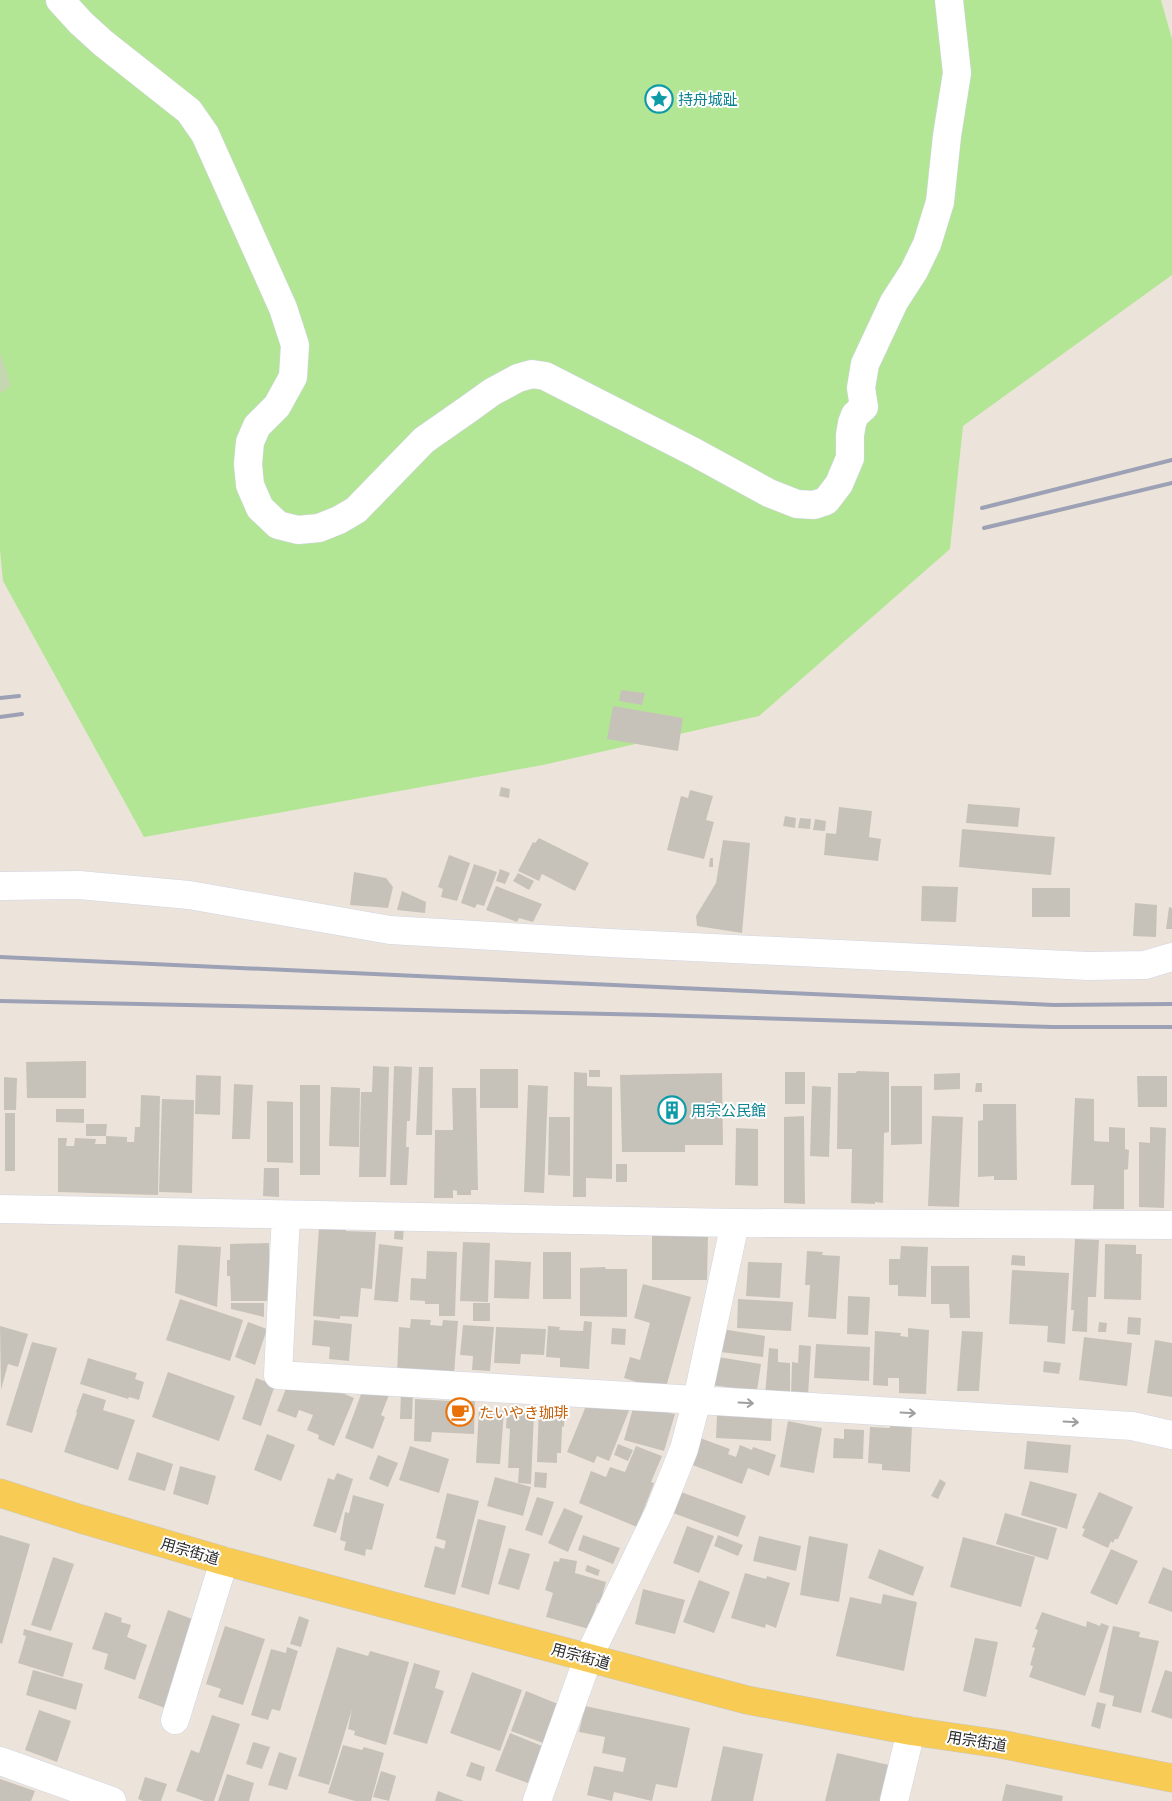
<svg xmlns="http://www.w3.org/2000/svg" width="1172" height="1801" viewBox="0 0 1172 1801" font-family="'Public Sans','Noto Sans JP',sans-serif">
<rect width="100%" height="100%" fill="#ece4da"/>
<!-- green -->
<path fill="#b3e694" d="M0 0H1161L1172 39V275L963 426 950 549 759 716 543 765 144 837 3 581 0 550Z"/>
<!-- cemetery -->
<path fill="#c5d7b1" d="M0 352 11 385 0 394Z"/>
<!-- building -->
<path fill="#c7c2b9" d="M621 690 645 693 642 705 619 701Z
M613 706 683 718 678 751 607 739Z
M501 787 510 789 509 798 499 796Z
M690 790 713 796 706 820 714 822 704 859 667 850 681 796 688 798Z
M968 804 1020 808 1018 827 966 823Z
M839 807 872 811 869 837 881 839 878 861 824 855 826 833 836 834Z
M785 816 796 818 795 828 783 826Z
M800 818 811 819 810 829 798 828Z
M815 819 826 821 825 831 813 830Z
M962 829 1055 837 1051 875 959 867Z
M539 838 589 863 575 891 542 874 539 881 518 871 533 842 535 843Z
M723 840 750 843 742 933 697 926 696 916 716 883Z
M449 855 470 863 457 901 441 897 443 889 438 887Z
M710 858H713V867H709Z
M474 864 497 872 484 906 477 904 475 908 461 903Z
M500 869 510 873 505 884 496 881Z
M354 872 386 878 393 887 388 908 350 905Z
M518 873 534 881 529 890 513 881Z
M496 886 542 904 533 922 519 918 517 922 486 910Z
M922 886 958 887 956 922 921 921Z
M1032 888H1070V917H1032Z
M402 891 426 902 425 913 397 910Z
M1135 903 1157 905 1156 937 1133 936Z
M1169 907 1172 908V929H1166Z
M86 1061V1098H27L26 1062Z
M373 1066 389 1067 386 1177H359L361 1092H372Z
M394 1066 412 1067 410 1121H407L406 1147H409L407 1185H390Z
M419 1067H433L432 1135H416Z
M480 1069H518V1108H480Z
M589 1070H600V1077H589Z
M857 1071 889 1072V1132L884 1133 883 1203 875 1202V1204L851 1203 852 1149H837L838 1073H856Z
M574 1072 587 1073V1086L612 1087V1179L586 1178V1197H573Z
M785 1072H805V1104H785Z
M722 1073 723 1145H685V1152H622L620 1075Z
M960 1073V1089L934 1090V1074Z
M196 1075 221 1076 220 1115 195 1114Z
M1137 1076H1167V1107H1138Z
M4 1077 17 1078 16 1110H4Z
M976 1083H982V1092H975Z
M234 1084 253 1085 250 1139H232Z
M300 1085H320V1175H300Z
M528 1085 548 1086 544 1193 524 1192Z
M812 1086 831 1087 829 1157 810 1156Z
M891 1086H922V1144L891 1145Z
M331 1087 360 1088 359 1147 329 1146Z
M452 1088H476L478 1190H471V1195H457V1191L453 1190V1198H434L435 1130H453Z
M141 1095 160 1096 158 1195 58 1192V1138H67L66 1146H74L75 1138 96 1139 95 1144H106V1136L127 1137V1142H134L135 1127H140Z
M1075 1098 1094 1099V1141L1109 1142V1127L1125 1128V1149L1129 1150 1128 1169 1124 1170V1209H1093L1094 1185H1071Z
M162 1099 194 1100 192 1193 159 1192Z
M267 1101 293 1102V1163L267 1162Z
M983 1104H1016L1017 1180H994V1176L978 1177V1121L983 1120Z
M56 1109H84V1123L56 1122Z
M5 1113H15V1171H5Z
M804 1116 805 1204 784 1203V1117Z
M932 1116 963 1117 959 1207 928 1206Z
M549 1117H570V1176L548 1175Z
M86 1124H107L106 1136H86Z
M1150 1127 1166 1128 1164 1208 1139 1207V1142L1150 1143Z
M736 1128 758 1129V1186L735 1185Z
M616 1164H627V1182H616Z
M264 1168H279V1197L263 1196Z
M395 1226 404 1227 403 1240 394 1239Z
M319 1227 346 1228V1231L376 1232 372 1289 361 1288 358 1317 340 1316V1319L313 1316Z
M652 1235 708 1236 707 1280H652Z
M1075 1239 1099 1240 1096 1297H1088L1087 1332 1072 1331 1074 1310H1071Z
M463 1242 490 1243 488 1302 460 1301Z
M269 1243V1301H231L230 1276H227V1260H230V1244Z
M379 1244 403 1247 398 1302 374 1300Z
M1105 1244 1136 1245V1254H1142L1141 1300 1104 1299Z
M178 1245 221 1247 217 1307 175 1293Z
M901 1246 928 1247 926 1297 898 1296V1285H889V1259H900Z
M427 1251 457 1252 455 1316H439V1304H425V1301L410 1300 411 1278 426 1279Z
M807 1251 823 1252 822 1255 840 1256 836 1319 808 1317 810 1285H805Z
M543 1252H571V1299H543Z
M1012 1255 1025 1256V1266L1011 1265Z
M495 1260 531 1262 529 1299 494 1298Z
M748 1262 782 1263 780 1298 746 1296Z
M931 1266H969L970 1318H950L949 1304H931Z
M605 1267 606 1269H627V1317L580 1316V1268Z
M1012 1270 1069 1273 1065 1344 1047 1342 1048 1326 1009 1324Z
M643 1284 691 1297 665 1391 624 1378 630 1357 640 1360 650 1323 634 1318Z
M848 1296 870 1297 868 1335 847 1334Z
M180 1299 243 1320 230 1361 166 1340Z
M738 1299 793 1302 791 1331 737 1328Z
M231 1303H264V1317L231 1309Z
M473 1303H490V1321H473Z
M1128 1317 1141 1318 1140 1335 1127 1334Z
M411 1319 431 1320 430 1325 442 1326 443 1320 458 1321 454 1375 397 1373 399 1327 410 1328Z
M314 1320 352 1324 349 1361 329 1359 330 1347 312 1345Z
M584 1321 592 1322 589 1369 560 1367V1358L546 1357 548 1326 560 1327 559 1330 583 1331Z
M248 1322 267 1329 255 1365 235 1357Z
M1099 1322 1107 1323 1106 1332H1098Z
M463 1325 494 1327 490 1371 472 1370 473 1356 460 1355Z
M0 1326 28 1334 18 1367 8 1364 1 1390Z
M496 1327 546 1329 544 1355 521 1354 520 1364 494 1363Z
M612 1328 626 1329 625 1345 611 1344Z
M908 1328 929 1330 926 1394 899 1393V1378H888V1386L873 1385 875 1331 901 1333 900 1336 908 1337Z
M722 1329 765 1336 763 1357 720 1352Z
M962 1331 983 1332 979 1391H957Z
M1084 1337 1132 1343 1127 1386 1079 1380Z
M1155 1340 1172 1343V1397L1147 1393Z
M32 1342 57 1348 32 1433 6 1425Z
M816 1344 870 1347 869 1381 814 1378Z
M799 1345 811 1346 808 1396 791 1395 792 1362 798 1363Z
M769 1348 778 1349V1362L790 1363V1397L765 1396Z
M718 1357 761 1364 757 1391 711 1385Z
M88 1358 137 1373 135 1379 144 1382 139 1400 129 1397 128 1399 80 1384Z
M1044 1361 1061 1363 1059 1374 1043 1372Z
M168 1372 235 1396 219 1441 152 1417Z
M256 1378 275 1385 261 1426 242 1419Z
M289 1381 312 1391 316 1382 354 1398 334 1446 318 1439 319 1435 307 1430 313 1415 299 1410 296 1418 277 1411Z
M364 1386 389 1395 381 1415 385 1417 373 1449 345 1438Z
M401 1392H413L412 1419H400Z
M83 1393 106 1400 103 1410 135 1420 118 1470 64 1452 77 1413 76 1412Z
M451 1396 475 1397 474 1434 432 1432 431 1442 414 1441 415 1399 451 1401Z
M588 1401 630 1408 609 1461 597 1456 594 1463 567 1452Z
M539 1404 565 1405 564 1426 562 1427 561 1453H557V1463L537 1462Z
M634 1405H670L669 1413 675 1414 664 1451 624 1440Z
M479 1409 504 1411 500 1464 476 1463Z
M507 1412 534 1413 531 1484 518 1483 519 1468H508L510 1429 506 1428Z
M717 1415 772 1419 771 1441 716 1438Z
M788 1421 822 1428 814 1473 780 1467Z
M890 1423 912 1425 910 1472 882 1470V1464L868 1463 870 1427 890 1428Z
M844 1429 864 1430 863 1459 833 1458 834 1438 844 1439Z
M267 1434 295 1445 281 1481 254 1470Z
M700 1438 730 1449 728 1454 736 1457 740 1445 752 1450 753 1447 776 1455 769 1476 748 1468 742 1484 690 1464Z
M1027 1441 1071 1445 1068 1473 1024 1469Z
M618 1444 633 1450 628 1461 614 1455Z
M410 1446 449 1459 439 1493 399 1480Z
M636 1446 662 1456 651 1482 654 1483 637 1527 579 1503 591 1471 606 1477 610 1467 625 1472Z
M137 1452 173 1464 165 1491 128 1480Z
M378 1455 398 1463 388 1487 369 1479Z
M180 1466 216 1476 208 1505 173 1494Z
M535 1472 547 1473 546 1488 534 1487Z
M337 1473 353 1479 336 1533 313 1526 328 1478 334 1480Z
M495 1477 531 1487 523 1516 487 1506Z
M940 1479 946 1483 938 1499 931 1496Z
M1030 1481 1077 1494 1067 1529 1021 1515Z
M681 1492 746 1516 738 1537 673 1513Z
M1099 1492 1133 1507 1118 1539H1115L1113 1543 1111 1541 1108 1548 1082 1536 1085 1529 1082 1528Z
M447 1493 479 1501 455 1595 424 1587 435 1546 444 1549 446 1541 436 1538Z
M353 1495 384 1504 372 1550 366 1549 365 1556 344 1550 346 1542 340 1540 345 1512 349 1513Z
M537 1497 554 1502 542 1536 525 1530Z
M564 1508 583 1516 568 1552 548 1543Z
M1005 1513 1057 1528 1048 1560 996 1544Z
M478 1519 506 1526 489 1595 461 1587Z
M687 1526 714 1536 699 1573 673 1563Z
M0 1535 30 1544 2 1644 0 1643Z
M583 1535 620 1548 613 1564 578 1550Z
M718 1535 743 1545 738 1556 714 1546Z
M759 1536 801 1546 796 1571 753 1561Z
M809 1536 848 1544 839 1602 800 1595Z
M963 1537 1035 1557 1021 1607 950 1587Z
M509 1548 530 1554 519 1590 498 1584Z
M879 1549 924 1567 913 1596 868 1578Z
M1111 1549 1138 1561 1117 1605 1090 1593Z
M53 1557 74 1564 51 1631 31 1625Z
M560 1558 577 1561 575 1573 606 1582 600 1603H597L589 1629 546 1617 553 1593 545 1590 554 1561 559 1562Z
M587 1565 600 1570 598 1576 585 1571Z
M1163 1567 1172 1571V1612L1148 1603Z
M745 1573 766 1579 767 1576 790 1583 776 1628 766 1624 765 1628 731 1618Z
M699 1580 730 1592 714 1633 683 1622Z
M643 1589 685 1600 675 1634 635 1624Z
M883 1594 917 1602 904 1671 836 1656 850 1597 881 1604Z
M168 1610 195 1620 165 1708 138 1698Z
M105 1612 122 1618 121 1622 131 1625 127 1637 147 1645 135 1680 104 1669 108 1654 92 1649Z
M1042 1612 1086 1627 1087 1621 1100 1626 1101 1623 1109 1626 1085 1696 1029 1677 1033 1666 1030 1665 1035 1648 1032 1647 1038 1630 1035 1629Z
M299 1616 309 1620 301 1647 290 1644Z
M225 1626 265 1639 243 1705 218 1697 221 1689 206 1684Z
M1113 1626 1140 1632 1139 1637 1159 1641 1141 1713 1112 1706 1114 1696 1099 1692Z
M24 1629 73 1643 63 1677 18 1663 26 1636 23 1635Z
M975 1638 998 1642 986 1697 963 1691Z
M287 1647 298 1651 280 1711 272 1709 268 1720 251 1715 271 1649 286 1653Z
M337 1647 368 1656 370 1651 409 1662 386 1745 354 1735 355 1731 348 1729 352 1709 329 1785 298 1776Z
M414 1663 440 1671 435 1688 444 1691 427 1744 393 1734Z
M33 1670 83 1684 76 1710 26 1695Z
M1165 1670 1172 1672V1719L1151 1712Z
M472 1672 522 1690 500 1751 450 1733Z
M526 1691 558 1704 543 1743 511 1731Z
M1097 1702 1106 1704 1100 1729 1091 1726Z
M585 1706 690 1728 677 1788 656 1784 652 1801 614 1792 612 1801 587 1795 594 1766 623 1772 626 1758 602 1753 605 1737 579 1732Z
M39 1710 71 1721 57 1762 25 1750Z
M212 1715 240 1724 214 1801H204L176 1791 191 1750 199 1753Z
M510 1733 542 1746 528 1783 495 1771Z
M253 1742 270 1747 262 1769 246 1764Z
M343 1745 362 1750 364 1747 384 1753 371 1801H355L328 1793Z
M723 1746 763 1754 753 1801H711Z
M279 1752 297 1758 287 1790 268 1785Z
M837 1753 889 1765 880 1801H825Z
M471 1762 485 1767 481 1781 466 1776Z
M381 1771 396 1776 389 1801 373 1797Z
M227 1774 254 1783 249 1801H218Z
M145 1777 167 1784 161 1801H143L138 1799Z
M0 1779 35 1791 31 1801H0Z
M1006 1784 1063 1796 1062 1801H1002Z
M438 1791 464 1801H435Z"/>
<g fill="none" stroke-linecap="round" stroke-linejoin="round">
<!-- minor casing -->
<g stroke="#d0d4e3" stroke-width="29">
<path id="minor" d="M60 0 81 23 103 43 189 111 205 134 283 308 295 345 293 377 277 406 257 426 250 442 248 464 250 485 260 508 278 525 298 530 319 528 339 520 356 510 424 440 467 410 492 392 518 378 532 374 545 376 694 452 769 493 797 504 814 505 826 501 839 484 850 458V435L852 423 855 415 864 407 861 388 865 364 894 302 914 271 927 244 940 202 947 136 957 73 949 0
M0 886 79 885 189 895 390 930 610 943 1088 966 1145 965 1172 957
M0 1209 735 1223 1172 1225
M286 1215 278 1375 1132 1426 1172 1435
M175 1720 224 1561
M0 1761 112 1801
M537 1801 588 1658 659 1512 684 1449 697 1400 735 1223
M894 1801 911 1731"/>
</g>
<!-- major casing -->
<g stroke="#c7c7c7" stroke-width="29">
<path id="major" d="M0 1493 81 1519 224 1561 747 1700 911 1731 1000 1744 1172 1778"/>
</g>
<!-- minor -->
<use href="#minor" stroke="#fff" stroke-width="28"/>
<!-- major -->
<use href="#major" stroke="#f8cc54" stroke-width="28"/>
<!-- rail -->
<path stroke="#9da1b5" stroke-width="4" d="M982 508 1172 460
M984 528 1172 483
M0 698 19 696
M0 717 22 714
M0 957 1054 1005 1172 1004
M0 1001 655 1015 1053 1027H1172"/>
</g>
<!-- one-way arrows -->
<defs><path id="oneway-shaft" d="M-6 0H5M1.5-3L5.5 0L1.5 3" fill="none" stroke-width="1.6" stroke-linecap="round" stroke-linejoin="round" transform="scale(1.25)"/></defs>
<g stroke="#9f9f9f">
<use href="#oneway-shaft" transform="translate(746 1403) rotate(3)"/>
<use href="#oneway-shaft" transform="translate(908 1413) rotate(3)"/>
<use href="#oneway-shaft" transform="translate(1071 1422) rotate(3)"/>
</g>
<!-- icons -->
<defs>
<g id="sight-ring" transform="scale(1.4375)"><circle r="9.5" fill="#fff" stroke="#0f9aa8" stroke-width="1.5"/><path d="M0-6L1.8-2.2L6-1.7L2.9 1.2L3.7 5.4L0 3.3L-3.7 5.4L-2.9 1.2L-6-1.7L-1.8-2.2Z" fill="#0f9aa8"/></g>
<g id="building-ring" transform="scale(1.4375)"><circle r="9.5" fill="#fff" stroke="#0f9aa8" stroke-width="1.5"/><path d="M-4-6H4V6H1V3H-1V6H-4ZM-2.5-4.3h1.7v1.8h-1.7ZM.8-4.3h1.7v1.8H.8ZM-2.5-1h1.7V.8h-1.7ZM.8-1h1.7V.8H.8Z" fill="#0f9aa8"/></g>
<g id="cafe-ring" transform="scale(1.4375)"><circle r="9.5" fill="#fff" stroke="#e8710a" stroke-width="1.5"/><path d="M-5.5-4.5H6V0H3Q3 3.5 0 3.5H-2.5Q-5.5 3.5-5.5 0ZM3-3.2v2h1.7v-2ZM-6 4.5H4V6H-6Z" fill="#e8710a"/></g>
</defs>
<g fill-rule="evenodd">
<use href="#sight-ring" x="659" y="99"/>
<use href="#building-ring" x="672" y="1110"/>
<use href="#cafe-ring" x="460" y="1412"/>
</g>
<g text-anchor="middle" dominant-baseline="central" stroke-width="4" stroke-linejoin="round" paint-order="stroke">
<!-- culture labels -->
<g font-size="15" fill="#0d838f" stroke="#fff" text-anchor="start">
<text x="678" y="99">持舟城趾</text>
<text x="691" y="1110">用宗公民館</text>
</g>
<!-- food labels -->
<g font-size="15" fill="#c56008" stroke="#fff" text-anchor="start">
<text x="479" y="1412">たいやき珈琲</text>
</g>
<!-- street labels -->
<g font-size="15" fill="#292929" stroke="#fff">
<text transform="translate(190 1551) rotate(16)">用宗街道</text>
<text transform="translate(581 1656) rotate(15)">用宗街道</text>
<text transform="translate(977 1741) rotate(9)">用宗街道</text>
</g>
</g>
</svg>
